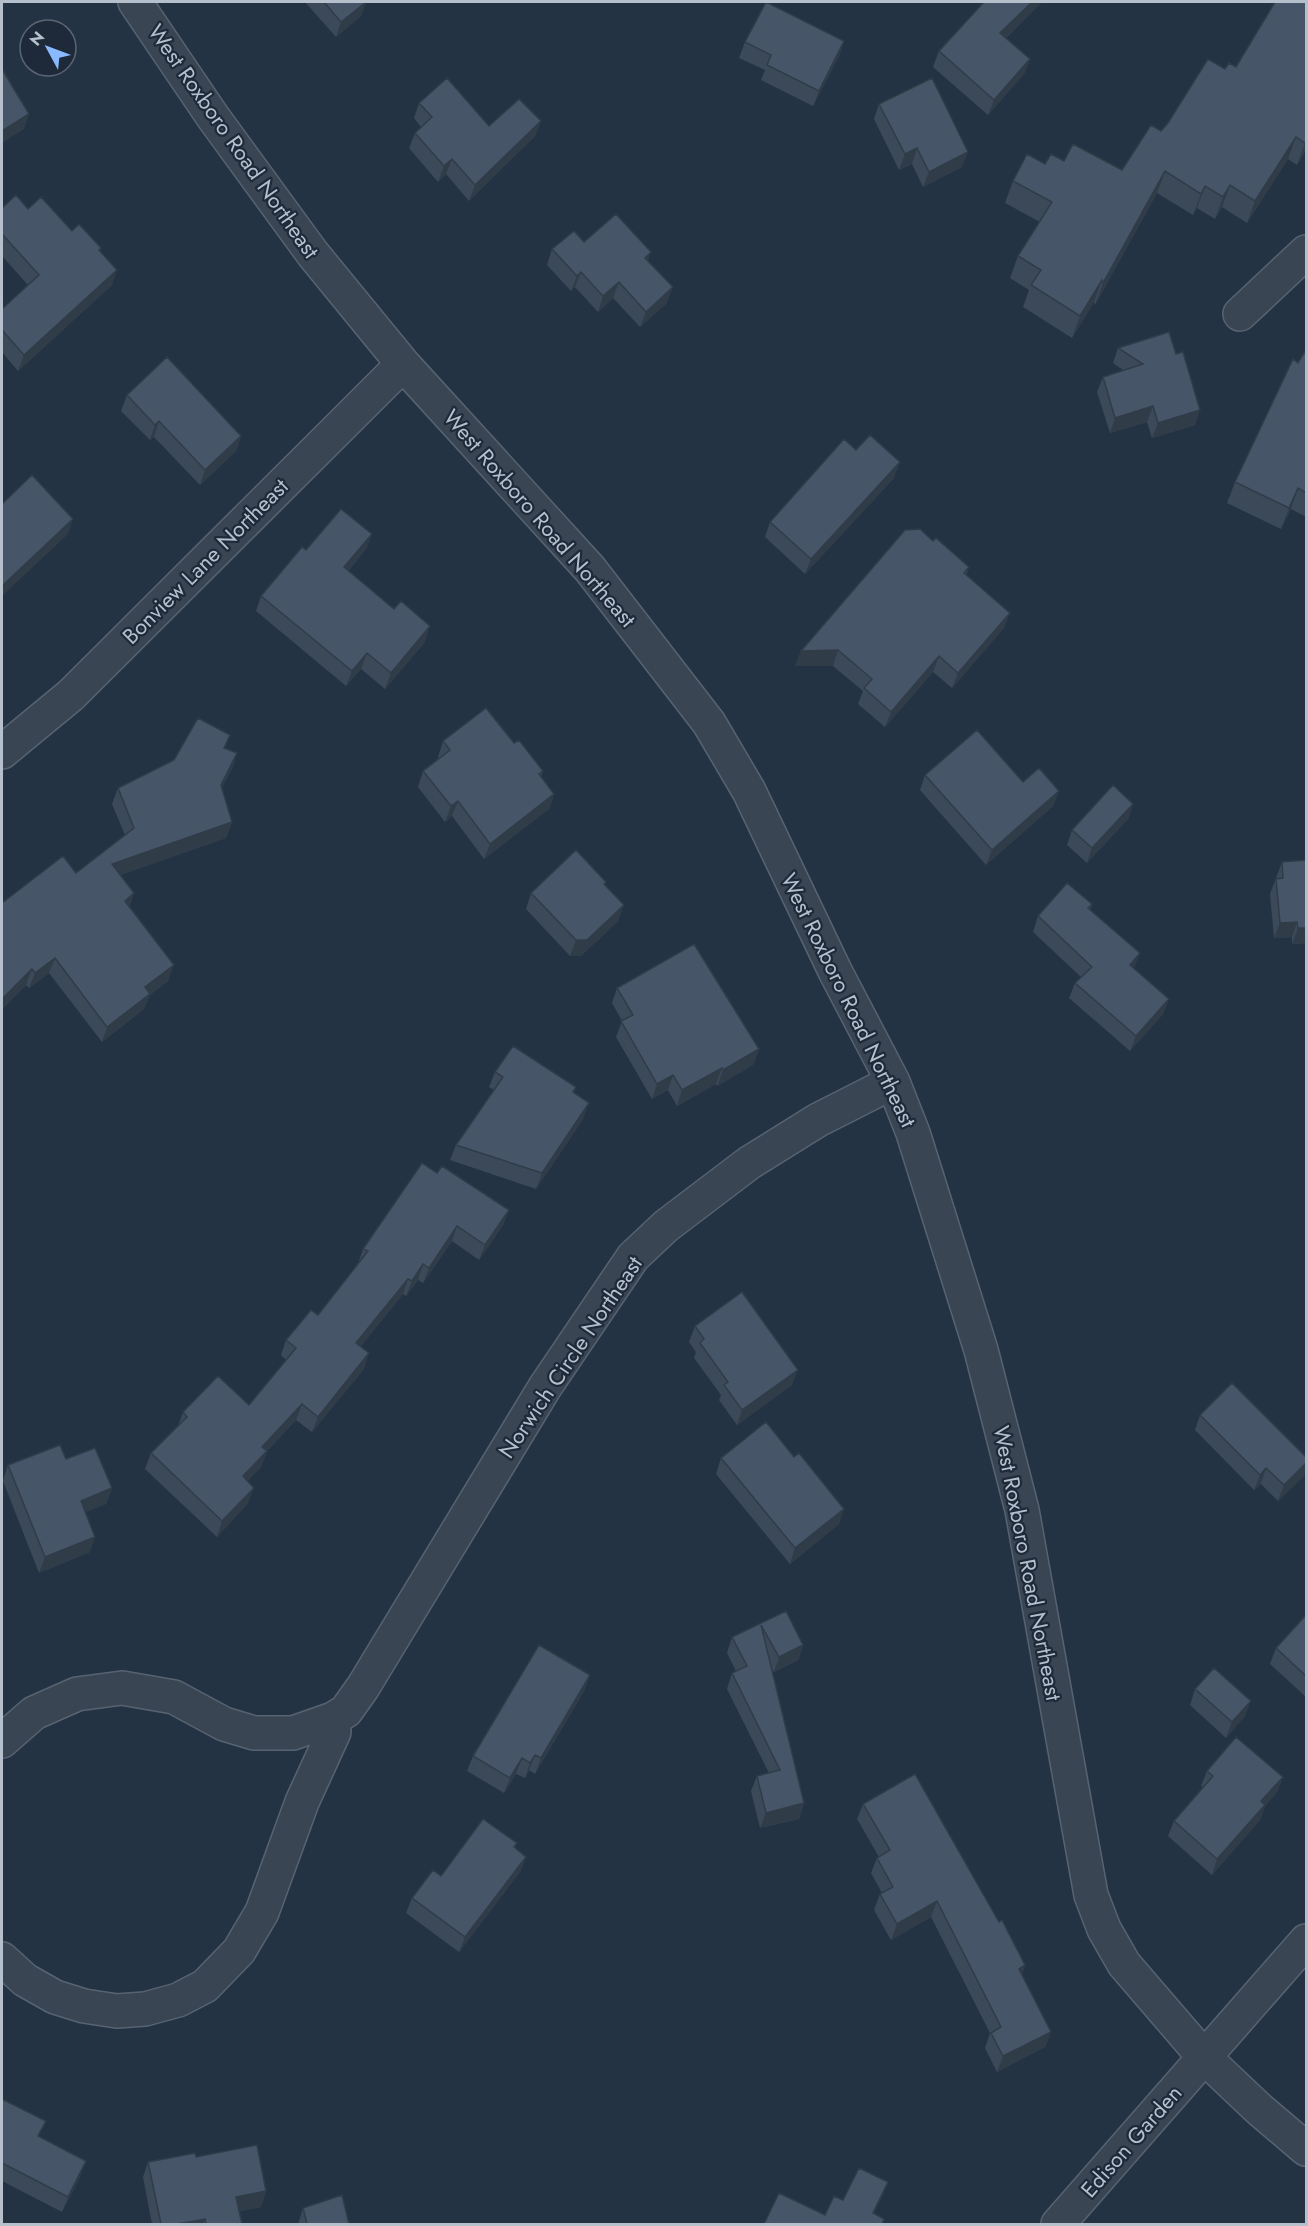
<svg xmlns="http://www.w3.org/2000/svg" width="1308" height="2226" viewBox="0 0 1308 2226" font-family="Jost,sans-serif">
<rect width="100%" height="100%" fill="#243344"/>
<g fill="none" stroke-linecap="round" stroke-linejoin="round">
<!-- minor casing -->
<g stroke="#576371" stroke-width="36">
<path id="minor" d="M135 2 213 117 313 254 403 364 590 569 709 723 749 791 835 971 893 1082 913 1133 981 1350 1022 1510 1091 1895 1104 1929 1124 1964 1204 2057 1259 2109 1306 2149
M1240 314 1306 252
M2 752 71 695 403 364
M333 1719 346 1711 363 1687 545 1387 633 1257 666 1226 749 1163 818 1120 893 1082
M2 1741 34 1713 77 1694 122 1688 174 1697 224 1724 254 1733H293L333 1719 334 1732 302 1802 262 1912 239 1951 205 1986 178 2000 145 2009 117 2011 84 2006 55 1997 25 1980 2 1959
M1058 2224 1306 1941"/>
</g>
<!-- minor -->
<use href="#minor" stroke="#394553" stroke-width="33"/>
</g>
<!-- wall -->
<path fill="#3c4959" d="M305 2H366L361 16 336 37Z
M984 2H1042L1006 38 1030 59 1024 74 988 115 933 67 939 51Z
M1306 2V150L1297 165 1288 159 1247 223 1222 207 1215 219 1197 208 1193 215 1157 193 1095 305 1094 302 1072 338 1023 307 1029 290 1010 278 1018 256 1040 222 1005 203 1013 181 1045 164 1064 161 1122 170 1225 69 1236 67Z
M844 41 839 56 813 106 761 80 765 70 739 58 745 42Z
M419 103 489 126 541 121 535 136 469 201 446 174 438 182 409 148 415 133 421 127 414 118Z
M879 104 962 167 923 187 912 164 899 170 874 119Z
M2 208 28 209 72 231 100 250 112 285 18 371 2 352V309L28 285 2 256Z
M584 242 648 261 667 303 640 327 613 298 598 312 575 287 571 291 547 265 552 249Z
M1169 332 1195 425 1152 438 1147 422 1110 433 1097 392 1103 377 1123 370 1113 363 1118 348Z
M1306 350V517L1291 509 1281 529 1227 503 1235 482 1298 363Z
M127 395 241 436 236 451 200 485 154 437 150 440 121 411Z
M856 450 894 478 805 574 765 537 770 522Z
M372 534 366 549 348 571 425 642 385 689 361 669 346 686 256 611 261 596 306 550Z
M933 541 969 567 966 575 1004 628 952 688 933 672 885 727 858 704 863 691 833 666H795L801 651Z
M230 735 225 748 237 753 232 769 221 788 232 822 226 838 120 875 134 893 129 907 168 981 150 995 144 1009 102 1042 49 973 29 988 26 985 2 1009 76 873 125 835 112 804 118 788Z
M443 741 514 743 543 771 541 777 554 794 549 809 484 859 452 816 445 822 418 787 423 771 439 759 438 757Z
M925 775 1023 782 1059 791 1053 806 986 865 920 790Z
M1133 804 1128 819 1087 863 1067 845 1072 830Z
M1282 862 1306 943 1292 944V937L1274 938 1270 894Z
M606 882 605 885 618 921 581 956H570L526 909 531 893Z
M1092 904 1090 910 1134 969 1169 999 1163 1014 1130 1051 1069 998 1075 983 1081 977 1033 932 1038 916Z
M617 988 759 1049 753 1065 717 1086 716 1084 677 1106 668 1090 652 1099 616 1037 622 1021 612 1003Z
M495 1072 574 1093 583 1119 536 1189 450 1160 456 1145 494 1090 489 1087Z
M437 1173 509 1210 503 1225 479 1260 452 1241 423 1283 418 1280 406 1296 403 1294 361 1346 364 1369 312 1432 296 1420 267 1451 261 1467 247 1481 248 1503 217 1537 145 1469 151 1453 178 1426 183 1412 249 1405 286 1360 281 1355 286 1340 318 1315 358 1264 363 1249Z
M695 1326 792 1385 737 1425 719 1400 721 1395 694 1358 696 1352 689 1342Z
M1200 1415 1304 1476 1278 1501 1261 1484 1254 1490 1195 1430Z
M721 1458 839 1524 790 1564 716 1474Z
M8 1465 112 1488 106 1504 85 1512 90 1552 39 1573 3 1481Z
M786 1611 803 1645 798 1660 774 1672 772 1669 804 1803 799 1819 760 1828 751 1791 757 1776 769 1773 727 1689 732 1673 736 1671 727 1653 732 1637Z
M1306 1615V1697L1270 1664 1276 1648Z
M590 1675 584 1691 535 1774 529 1770 525 1778 516 1774 504 1793 467 1771 473 1756Z
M1195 1689 1245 1716 1226 1738 1190 1705Z
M1207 1771 1283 1777 1277 1792 1265 1806 1260 1820 1212 1875 1168 1836 1174 1821 1203 1788 1201 1786Z
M863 1804 999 1922 1025 1965 1022 1974 1051 2032 1045 2047 997 2072 985 2048 990 2033 931 1917 891 1940 874 1910 880 1894 882 1893 871 1873 877 1858 879 1857 857 1819Z
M517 1843 515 1848 526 1857 520 1872 459 1952 406 1913 412 1898 441 1876Z
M2 2099 80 2177 62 2212 2 2181Z
M196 2157 266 2191 261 2207 239 2211 242 2224H152L143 2177 148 2162Z
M303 2208 349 2224H298Z"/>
<!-- shaded-wall -->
<path fill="#313c49" d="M366 2 361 16 336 37 341 22Z
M1032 2H1042L995 48 1000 33Z
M844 41 839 56 813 106 819 91Z
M1030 59 1024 74 988 115 994 100Z
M29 114 24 129 2 143V131Z
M541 121 535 136 469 201 475 185Z
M1296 137 1288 159 1247 223 1255 201Z
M1306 141V150L1297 165 1305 143Z
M917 148 912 164 899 170 905 154Z
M968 152 962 167 923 187 929 172Z
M452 159 446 174 438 182 444 166Z
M1165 171 1157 193 1095 305 1103 283Z
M1230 185 1222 207 1215 219 1223 197Z
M1205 186 1197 208 1193 215 1201 194Z
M651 252 646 267 645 258Z
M117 270 112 285 18 371 24 355Z
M581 272 575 287 571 291 577 276Z
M1102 280 1094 302 1072 338 1080 316Z
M619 282 613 298 598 312 603 296Z
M673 287 667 303 640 327 646 312Z
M1153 406 1147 422 1110 433 1115 418Z
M1200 410 1195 425 1152 438 1158 423Z
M159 421 154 437 150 440 155 425Z
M241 436 236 451 200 485 205 470Z
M900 462 894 478 805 574 811 559Z
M1298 488 1291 509 1281 529 1289 508Z
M73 519 68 534 2 596V586Z
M372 534 366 549 338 582 344 567Z
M1010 613 1004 628 952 688 958 673Z
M430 626 425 642 385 689 391 673Z
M838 650 833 666H795L801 651Z
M367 653 361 669 346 686 352 671Z
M939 656 933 672 885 727 891 712Z
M237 753 232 769 215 800 221 785Z
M1059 791 1053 806 986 865 992 850Z
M554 794 549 809 484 859 490 844Z
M458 801 452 816 445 822 451 806Z
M1133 804 1128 819 1087 863 1092 848Z
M232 822 226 838 106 880 112 864Z
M134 893 129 909 125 901Z
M624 905 618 921 581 956H570L576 940Z
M1297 922 1292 937 1274 938 1280 923Z
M1298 928H1306V943L1292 944Z
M1140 953 1134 969 1130 965Z
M55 958 49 973 29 988 35 973Z
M174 965 168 981 150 995 144 1009 102 1042 107 1027 145 987Z
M32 969 26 985 2 1009V999Z
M1169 999 1163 1014 1130 1051 1136 1036Z
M759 1049 753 1065 717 1086 723 1070Z
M722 1068 716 1084 677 1106 682 1090Z
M673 1075 668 1090 652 1099 657 1084Z
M589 1103 583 1119 536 1189 542 1173Z
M509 1210 503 1225 479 1260 485 1245Z
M457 1226 452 1241 423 1283 429 1268Z
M423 1264 418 1280 406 1296 412 1281Z
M408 1279 403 1294 351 1358 356 1343Z
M369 1353 364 1369 312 1432 318 1417Z
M798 1370 792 1385 737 1425 742 1410Z
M302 1404 296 1420 262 1456 267 1451 261 1467 237 1492 243 1476 262 1447Z
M1306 1463V1468L1304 1476 1278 1501 1284 1485Z
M1266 1468 1261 1484 1254 1490 1260 1475Z
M112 1488 106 1504 75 1516 81 1501Z
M254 1488 248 1503 217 1537 222 1521Z
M844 1509 839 1524 790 1564 795 1548Z
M95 1537 90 1552 39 1573 45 1557Z
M803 1645 798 1660 774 1672 779 1657Z
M590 1675 584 1691 535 1774 541 1758Z
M1251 1701 1245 1716 1226 1738 1232 1722Z
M535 1755 529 1770 525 1778 530 1763Z
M522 1758 516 1774 504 1793 510 1778Z
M1283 1777 1277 1792 1265 1806 1260 1820 1212 1875 1217 1859 1261 1801Z
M804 1803 799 1819 760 1828 766 1813Z
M526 1857 520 1872 459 1952 465 1937Z
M937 1901 931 1917 891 1940 897 1924Z
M1025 1965 1019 1981V1969Z
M1051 2032 1045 2047 997 2072 1003 2056Z
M86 2161 80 2177 62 2212 68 2197Z
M888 2182 882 2197 869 2224 873 2213Z
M266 2191 261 2207 231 2213 236 2197Z
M205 2219 203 2224H177Z"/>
<!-- building -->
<path fill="#465568" stroke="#313c49" stroke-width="1.5" d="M324 2H366L341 22Z
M766 2 844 41 819 91 767 65 771 55 745 42Z
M984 2H1032L1000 33 1030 59 994 100 939 51Z
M1275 2H1306V141L1305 143 1296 137 1255 201 1230 185 1223 197 1205 186 1201 194 1165 171 1103 283 1102 280 1080 316 1031 285 1041 270 1018 256 1052 202 1013 181 1027 154 1045 164 1051 154 1064 161 1073 144 1122 170 1151 125 1161 131 1168 123 1208 59 1225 69 1229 63 1236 67Z
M2 69 29 114 2 131Z
M447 78 489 126 519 99 541 121 475 185 452 159 444 166 415 133 432 117 419 103Z
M932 78 968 152 929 172 917 148 905 154 879 104Z
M16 195 28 209 41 197 72 231 79 224 101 248 99 250 117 270 24 355 2 330V309L39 275 2 234V208Z
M616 214 651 252 645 258 673 287 646 312 619 282 603 296 581 272 577 276 552 249 574 231 584 242Z
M1169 332 1176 354 1183 352 1200 410 1158 423 1153 406 1115 418 1103 377 1143 364 1118 348Z
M1306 350V493L1298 488 1289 508 1235 482 1293 359 1298 363Z
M167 357 241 436 205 470 159 421 155 425 127 395Z
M870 435 900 462 811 559 770 522 844 439 856 450Z
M32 475 73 519 2 586V504Z
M341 509 372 534 344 567 394 609 401 601 430 626 391 673 367 653 352 671 261 596 302 547 306 550Z
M920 529 933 541 936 538 969 567 964 573 1010 613 958 673 939 656 891 712 864 688 872 679 838 650 801 651 905 530Z
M486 708 514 743 519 740 543 771 539 774 554 794 490 844 458 801 451 806 423 771 450 750 443 741Z
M198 718 230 735 224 748 237 753 221 785 232 822 112 864 134 893 125 901 174 965 145 987 150 994 107 1027 55 958 35 973 32 969 2 999V903L63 856 76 873 134 828 118 788 174 760Z
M977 730 1023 782 1039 768 1059 791 992 850 925 775Z
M1113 785 1133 804 1092 848 1072 830Z
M576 850 606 882 604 884 624 905 587 940H576L531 893Z
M1306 860V928H1298L1297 922 1280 923 1276 879 1283 878 1282 862Z
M1067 883 1092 904 1088 908 1140 953 1130 965 1169 999 1136 1036 1075 983 1092 967 1038 916Z
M694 944 759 1049 723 1070 722 1068 682 1090 673 1075 657 1084 621 1021 633 1015 617 988Z
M513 1046 576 1087 573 1092 589 1103 542 1173 456 1145 503 1077 495 1072Z
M422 1163 437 1173 442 1166 509 1210 485 1245 457 1226 429 1268 423 1264 412 1281 408 1279 356 1343 369 1353 318 1417 302 1404 262 1447 267 1451 243 1476 254 1488 222 1521 151 1453 187 1417 183 1412 218 1376 249 1405 296 1348 286 1340 311 1310 318 1315 368 1251 363 1249Z
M742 1292 798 1370 742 1410 724 1385 728 1382 700 1343 704 1339 695 1326Z
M1232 1383 1306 1457V1463L1284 1485 1266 1468 1260 1475 1200 1415Z
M766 1422 794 1457 799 1453 844 1509 795 1548 721 1458Z
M60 1445 66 1459 95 1448 112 1488 81 1501 95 1537 45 1557 8 1465Z
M786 1611 803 1645 779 1657 761 1625 804 1803 766 1813 757 1776 780 1770 732 1673 747 1666 732 1637Z
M1306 1615V1676L1276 1648Z
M539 1645 590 1675 541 1758 535 1755 530 1763 522 1758 510 1778 473 1756Z
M1214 1668 1251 1701 1232 1722 1195 1689Z
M1236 1737 1283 1777 1261 1801 1265 1805 1217 1859 1174 1821 1213 1776 1207 1771Z
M915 1774 999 1922 1002 1920 1025 1965 1019 1969 1051 2032 1003 2056 991 2033 1001 2027 937 1901 897 1924 880 1894 893 1887 877 1858 890 1850 863 1804Z
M483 1819 517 1843 514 1847 526 1857 465 1937 412 1898 433 1870 441 1876Z
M2 2099 46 2121 38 2136 86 2161 68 2197 2 2163Z
M257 2145 266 2191 236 2197 242 2224H206L205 2219 177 2224H161L148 2162 195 2153 196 2157Z
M859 2168 888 2182 873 2213 884 2219 882 2224H764L779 2193 825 2215 834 2196 843 2200Z
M342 2195 349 2224H307L303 2208Z"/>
<g text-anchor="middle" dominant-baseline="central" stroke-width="4.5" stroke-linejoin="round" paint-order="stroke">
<!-- street labels -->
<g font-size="22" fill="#b6c0cd" stroke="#1e2a39">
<text transform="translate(234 141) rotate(55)">West Roxboro Road Northeast</text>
<text transform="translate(540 518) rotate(49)">West Roxboro Road Northeast</text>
<text transform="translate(205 561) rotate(-45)">Bonview Lane Northeast</text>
<text transform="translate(849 1000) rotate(64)">West Roxboro Road Northeast</text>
<text transform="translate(570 1357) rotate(-56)">Norwich Circle Northeast</text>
<text transform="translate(1028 1563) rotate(79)">West Roxboro Road Northeast</text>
<text transform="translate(1131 2141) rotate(-49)">Edison Garden</text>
</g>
</g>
<!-- border -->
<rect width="1308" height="2226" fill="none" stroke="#b6c0cd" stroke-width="6"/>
<!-- north arrow -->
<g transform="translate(48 48) rotate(311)"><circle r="28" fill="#1e2a39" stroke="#5b6674" stroke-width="1.5"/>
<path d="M0-4.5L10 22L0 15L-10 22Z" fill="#89baff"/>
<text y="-9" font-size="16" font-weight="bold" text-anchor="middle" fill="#b6c0cd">N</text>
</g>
</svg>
